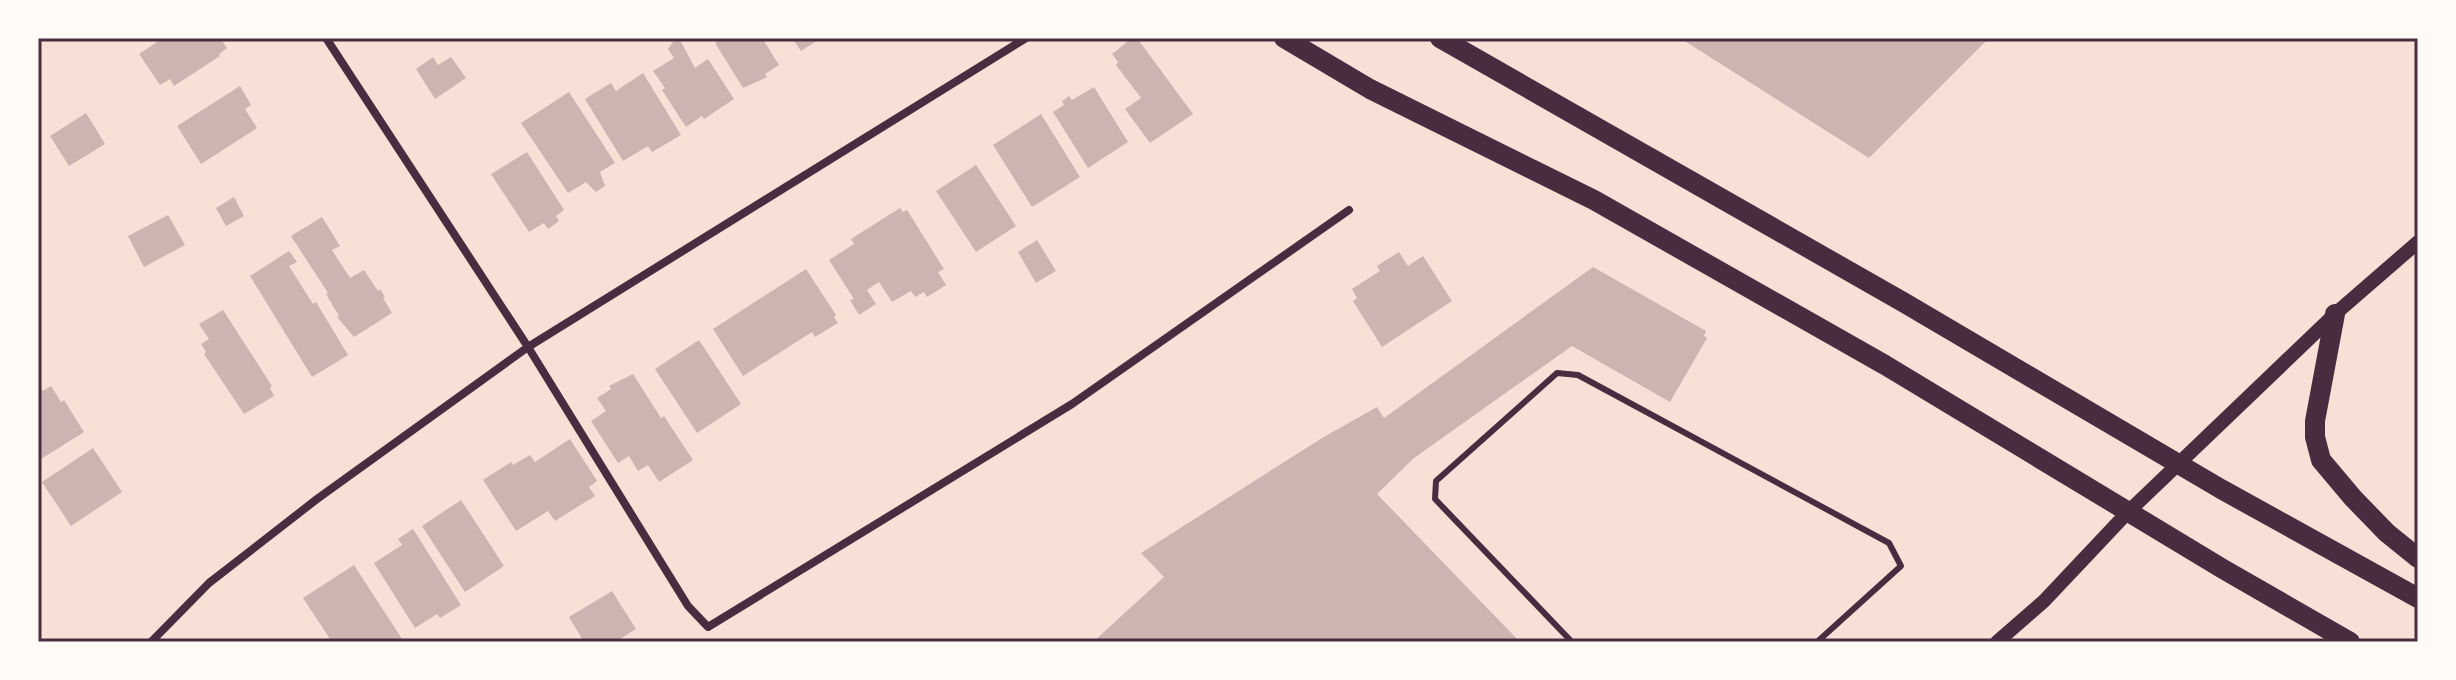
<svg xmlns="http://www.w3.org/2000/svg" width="2456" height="680" viewBox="0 0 2456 680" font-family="Quicksand,sans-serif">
<rect width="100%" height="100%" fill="#f7e1d7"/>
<!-- building -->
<path fill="#ccb4b1" d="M163 38H220L227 48 219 54 220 56 174 86 170 79 160 85 139 54Z
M723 38H762L779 65 765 74 767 77 743 88 715 43Z
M792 38H821L801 51Z
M1132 38H1137L1193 114 1150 143 1125 109 1141 98 1116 65 1118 62 1112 54Z
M1680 38H1989L1869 158Z
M680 40 695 68 708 59 734 99 704 119 702 116 686 127 662 90 665 88 653 71 674 58 668 49 673 42Z
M433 57 438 65 451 57 466 78 435 99 416 69Z
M643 73 681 135 652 152 648 146 623 161 585 99 611 83 616 91Z
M240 86 251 105 245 109 257 128 201 164 177 126Z
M1094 87 1128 142 1088 168 1053 112 1064 105 1062 101 1069 96 1072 100Z
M569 92 615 163 600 172 605 186 596 192 586 182 568 193 521 123Z
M86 113 105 144 69 166 50 136Z
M1041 114 1080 177 1032 207 993 145Z
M527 152 564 210 556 216 559 221 548 229 544 223 529 232 491 174Z
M976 165 1016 226 976 252 936 191Z
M234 197 244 216 226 226 216 208Z
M900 208 903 212 907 210 944 269 938 272 946 285 927 297 924 292 915 297 911 291 892 302 879 282 867 290 876 304 859 315 850 300 854 299 829 260 854 244 851 239Z
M168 215 185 245 144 267 128 236Z
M322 217 340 246 332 250 350 278 364 270 378 291 380 289 385 297 383 298 392 313 354 337 337 317 339 316 326 294 328 293 291 236Z
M1037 240 1056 271 1036 283 1018 252Z
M289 251 297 262 289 266 313 304 316 302 348 355 312 377 250 276Z
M1399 252 1408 266 1423 256 1452 301 1382 347 1353 301 1357 298 1352 289 1380 271 1377 266Z
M1593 267 1706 331 1704 336 1707 338 1670 402 1572 346 1414 458 1377 494 1520 642H1093L1164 577 1141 553 1322 438 1377 407 1384 418Z
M806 269 836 315 834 317 838 323 815 337 812 332 743 376 713 329Z
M223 310 272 386 270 388 274 396 244 414 204 354 206 352 201 344 209 339 199 324Z
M699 340 741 404 697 433 655 369Z
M633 374 661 418 664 416 693 460 659 482 648 465 638 471 629 456 618 463 591 421 606 411 597 398 611 389 609 386Z
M38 383 43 391 51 386 61 402 64 400 84 432 38 461Z
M570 439 597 481 589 487 595 496 555 521 548 511 516 531 483 480 511 462 513 465 530 455 535 462Z
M93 448 122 492 71 526 42 482Z
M461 500 504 566 465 592 422 526Z
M413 529 461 605 440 618 437 614 415 628 374 563 402 545 398 539Z
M354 565 404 642H332L303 598Z
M612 591 636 629 615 642H584L569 617Z"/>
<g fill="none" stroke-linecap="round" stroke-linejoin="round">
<!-- service -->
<path stroke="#4a2c40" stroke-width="6" d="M1572 642 1435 499 1436 481 1557 373 1578 375 1889 543 1901 566 1817 642"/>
<!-- minor -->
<path stroke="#4a2c40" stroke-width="8" d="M326 38 528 347 688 606 708 627 1072 404 1349 210
M151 642 209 583 317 499 528 347 1026 38"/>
<!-- tertiary -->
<path stroke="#4a2c40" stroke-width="14" d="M1997 642 2044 601 2128 512 2335 314 2418 242"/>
<!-- primary -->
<path stroke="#4a2c40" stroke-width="20" d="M1284 38 1370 89 1594 200 1885 365 2223 569 2350 642
M1440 38 1903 302 2221 489 2418 598
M2335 314 2315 421V437L2321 460 2353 498 2387 533 2418 558"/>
</g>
<!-- border -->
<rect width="2456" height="680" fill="none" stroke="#fffaf5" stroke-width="80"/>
<rect x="40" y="40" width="2376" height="600" fill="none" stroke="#4a2c40" stroke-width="3"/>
</svg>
